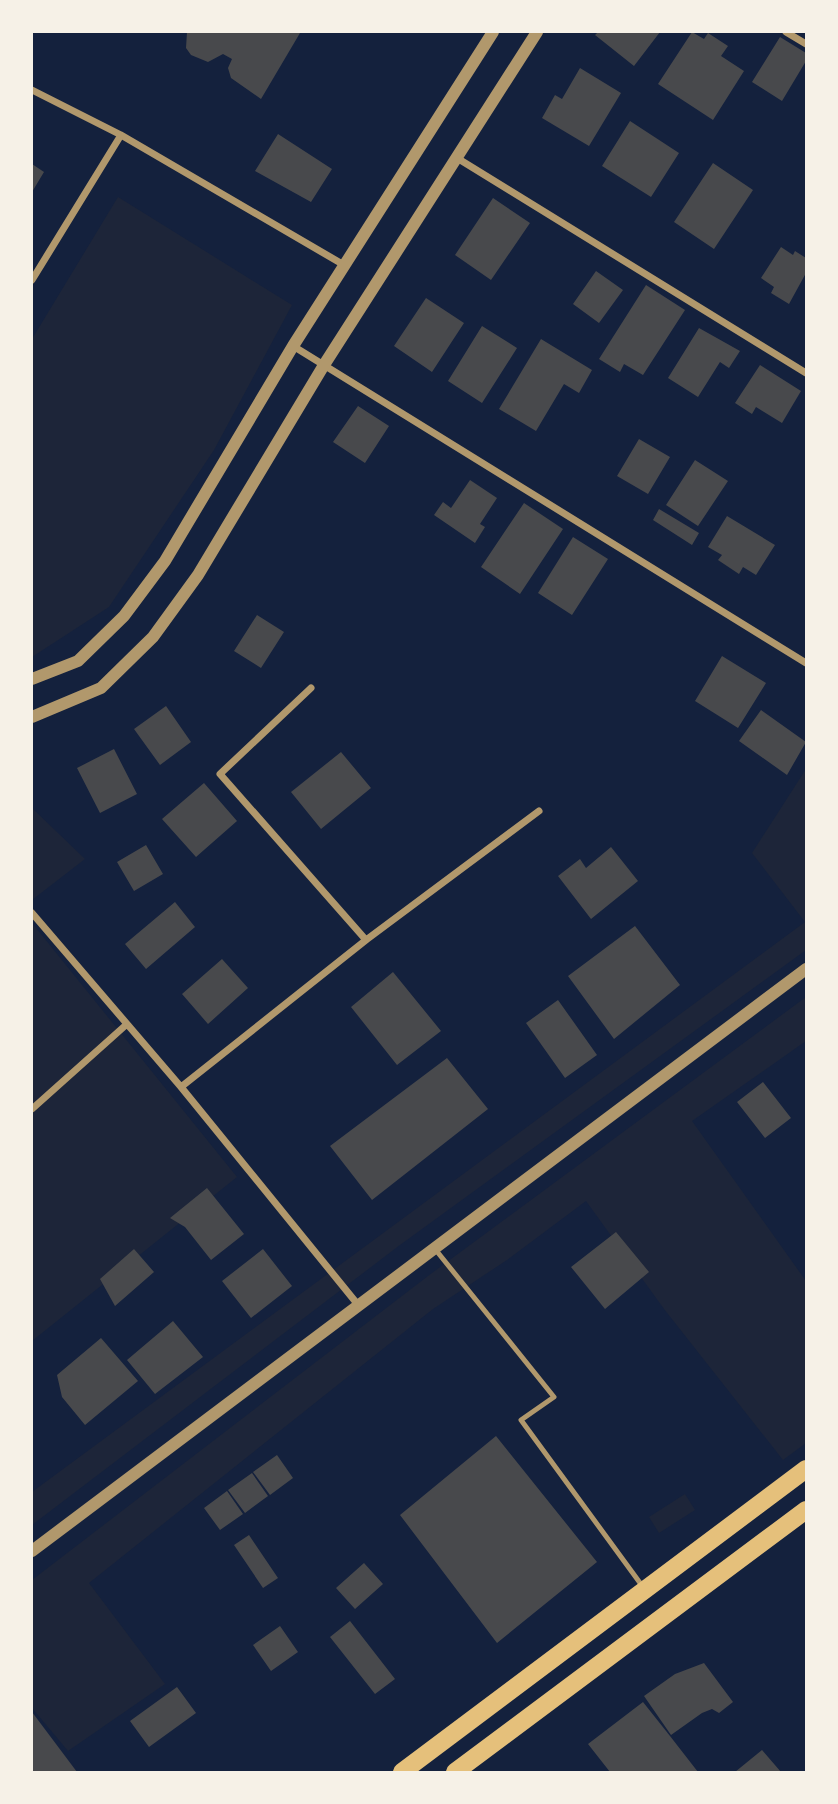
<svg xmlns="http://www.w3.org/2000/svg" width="838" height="1804" viewBox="0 0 838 1804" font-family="'PT Sans',sans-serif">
<rect width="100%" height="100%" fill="#14213d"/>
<!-- green -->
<path fill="#1d2539" d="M118 197 292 305 214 450 109 607 32 657V339Z
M806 769V950L400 1245 32 1525V1492L805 922 752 853Z
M32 808 85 859 32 900Z
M32 923 237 1177 32 1341Z
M806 997V1041L692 1121 806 1281V1443L783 1460 664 1309 586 1201 507 1260 433 1309 89 1583 165 1684 68 1751 32 1708V1580L428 1276Z
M685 1494 695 1510 659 1533 649 1517Z"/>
<!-- building -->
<path fill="#48494c" d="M187 32H298L300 33 261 99 231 78 228 68 232 59 223 54 208 62 191 55 186 48Z
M598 32H660L634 66 595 35Z
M692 32 704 39 708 33 728 46 721 56 744 71 713 120 658 84Z
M780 37 806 53V61L782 101 752 82Z
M580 68 621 93 589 146 542 118 555 95 562 99Z
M630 121 679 153 651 197 602 166Z
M278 134 332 169 311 202 255 171Z
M713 163 753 190 714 249 674 222Z
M32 164 44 172 32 192Z
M493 198 530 223 491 280 455 255Z
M781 247 793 255 795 251 806 258V273L789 304 771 293 774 287 761 278Z
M596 271 623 290 599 323 573 304Z
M646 285 685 310 643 375 624 364 620 372 599 359Z
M426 298 464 323 432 372 394 346Z
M482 326 517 348 482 403 448 381Z
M699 328 740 351 729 368 720 362 698 397 668 378Z
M541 339 592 370 579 393 564 384 536 431 499 409Z
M760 365 801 391 782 423 756 407 752 414 735 403Z
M358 406 389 426 365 463 333 442Z
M639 439 670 457 648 494 617 476Z
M695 460 728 481 698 526 666 505Z
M470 480 497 498 480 524 485 527 475 543 434 515 443 502 451 508Z
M524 503 563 529 520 594 481 567Z
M659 509 699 533 692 545 653 520Z
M727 516 775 545 756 575 743 567 739 574 718 560 722 555 708 547Z
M573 537 608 559 572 615 538 593Z
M257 615 284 632 261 668 234 651Z
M722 656 766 683 738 728 695 701Z
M166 706 191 742 160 765 134 729Z
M761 710 806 742 787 775 739 741Z
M114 749 137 794 100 813 77 768Z
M341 752 371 788 321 829 291 792Z
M204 783 237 821 196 857 162 819Z
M146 845 163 874 134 891 117 862Z
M611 847 638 881 591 919 558 876 580 859 586 868Z
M175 902 195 927 146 969 125 944Z
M635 926 680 985 614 1039 568 976Z
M222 959 248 988 208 1024 182 994Z
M393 972 441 1031 397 1065 351 1007Z
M558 1000 597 1055 565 1078 526 1023Z
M447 1058 488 1109 372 1200 330 1146Z
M763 1082 791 1118 765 1138 737 1102Z
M207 1188 244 1234 211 1260 185 1227 170 1218Z
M616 1232 649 1272 605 1309 571 1267Z
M134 1249 154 1272 115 1306 100 1279Z
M263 1249 292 1286 251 1318 222 1281Z
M173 1321 203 1357 155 1394 127 1360Z
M101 1338 138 1381 85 1425 62 1397 57 1375Z
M496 1436 597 1562 497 1643 400 1515Z
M277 1455 293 1478 270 1495 253 1472Z
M252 1473 268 1496 245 1513 228 1490Z
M227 1491 243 1514 220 1530 204 1508Z
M249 1535 278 1578 263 1588 234 1545Z
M364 1563 383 1584 355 1609 336 1588Z
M350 1621 395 1679 375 1694 330 1637Z
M280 1626 298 1652 271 1671 253 1645Z
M704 1663 733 1702 719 1713 712 1709 702 1713 671 1735 644 1696 675 1674Z
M177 1687 196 1713 149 1747 130 1721Z
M643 1702 670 1736 698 1772H610L588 1744Z
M32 1712 77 1772H32Z
M762 1750 781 1772H735Z"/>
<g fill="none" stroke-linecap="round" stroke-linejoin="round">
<!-- service -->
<path stroke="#b1986c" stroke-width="5" d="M435 1249 554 1397 521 1420 643 1587"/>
<!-- minor -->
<path stroke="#b1986c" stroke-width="7" d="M786 32 806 44
M32 90 121 135 344 265
M457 158 806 373
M32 280 121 135
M293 346 806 663
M311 688 220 774 366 940
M32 913 181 1087 359 1306
M181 1087 366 940 539 811
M32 1109 127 1024"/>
<!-- tertiary -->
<path stroke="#b1986c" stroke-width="12" d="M32 679 78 661 124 616 165 561 293 346 493 32
M32 717 101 688 153 637 198 575 324 365 537 32
M32 1551 806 969"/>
<!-- primary -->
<path stroke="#e5c07b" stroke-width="18" d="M402 1772 806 1469
M455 1772 806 1510"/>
</g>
<!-- border -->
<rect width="838" height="1804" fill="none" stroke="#f6f1e7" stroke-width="66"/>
</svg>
